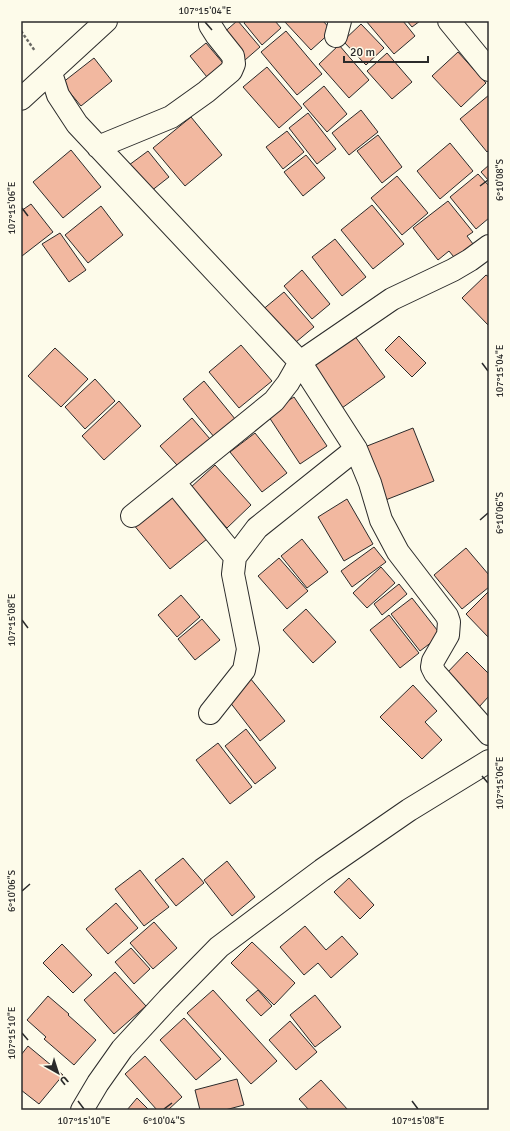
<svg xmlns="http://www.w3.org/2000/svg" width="510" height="1131" viewBox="0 0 510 1131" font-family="Signika,sans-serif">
<rect width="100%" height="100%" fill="#fdfbea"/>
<!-- building -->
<path fill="#f2b8a0" stroke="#2b2b2b" d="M237 21H238L260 47 245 60 222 34Z
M246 21H275L281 28 262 45 244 23Z
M284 21H323L332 31 311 50Z
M366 21H403L415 36 394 54Z
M407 21H420L412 27Z
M361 24 384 48 366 65 343 41Z
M286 31 322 74 297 95 261 52Z
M206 43 228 69 211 82 190 56Z
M339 45 369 80 349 98 319 64Z
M458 52 486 83 461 107 432 76Z
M387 53 412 82 392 99 367 71Z
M94 58 112 81 81 106 62 83Z
M267 67 302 108 279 128 243 87Z
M324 86 347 114 327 132 303 104Z
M489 95V150L487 152 460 119Z
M361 110 378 132 349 155 332 133Z
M308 113 336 149 317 164 289 128Z
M191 117 222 155 185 186 153 148Z
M287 131 304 152 283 169 266 147Z
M378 135 402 167 382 183 357 151Z
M450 143 473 171 440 199 417 171Z
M71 150 101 187 63 218 33 182Z
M148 151 169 177 146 195 125 168Z
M306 155 325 178 303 196 284 172Z
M489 165V181L481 172Z
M478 174 489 186V218L476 229 450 197Z
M397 176 428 213 402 235 371 198Z
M448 201 473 232 467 236 476 248 458 262 449 251 438 260 413 228Z
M31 204 53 232 22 256 21 254V211Z
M372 205 404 244 373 269 341 230Z
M101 206 123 235 88 263 65 235Z
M60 233 86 270 69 282 42 244Z
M335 239 366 277 342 296 312 257Z
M302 270 330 304 312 319 284 286Z
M486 275 489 277V326L462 298Z
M284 292 314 327 290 347 261 311Z
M354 335 385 377 342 408 312 367Z
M399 336 426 363 412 377 385 350Z
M241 345 272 381 239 408 209 372Z
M55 348 88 379 61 407 28 376Z
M95 379 115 401 85 429 65 407Z
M204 381 240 425 219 443 183 399Z
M294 397 327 446 300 464 267 414Z
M119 401 141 426 104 460 82 436Z
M192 418 216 446 184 473 160 446Z
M413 428 434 481 383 501 362 448Z
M255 433 287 473 262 492 230 452Z
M215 465 251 505 227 528 190 488Z
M170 494 207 539 170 569 133 524Z
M347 499 373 544 344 561 318 517Z
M302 539 328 572 307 588 281 556Z
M374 547 386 562 352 587 341 571Z
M466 548 489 575V587L462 609 434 575Z
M279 558 308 591 287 609 258 576Z
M381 567 395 583 367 608 353 593Z
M399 584 407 594 382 615 374 604Z
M489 591V638L466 614Z
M181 595 200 617 177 637 158 615Z
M412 598 441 635 420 651 391 614Z
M306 609 336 642 313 663 283 630Z
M389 615 419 653 400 668 370 630Z
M202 619 220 640 195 660 178 639Z
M467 652 489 674V696L479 707 445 675Z
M250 678 285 721 260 741 226 697Z
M413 685 437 711 425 722 442 740 422 759 380 717Z
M246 729 276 768 255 784 225 746Z
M218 743 252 787 230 804 196 760Z
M183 858 204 883 176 906 155 880Z
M227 861 255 897 232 916 204 880Z
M140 870 169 907 144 926 115 889Z
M349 878 374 905 360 919 334 892Z
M116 903 138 928 108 954 86 929Z
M154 922 177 948 153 969 130 943Z
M305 926 326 950 342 936 358 954 331 978 318 963 304 975 280 947Z
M252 942 295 983 274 1005 231 963Z
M62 944 92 975 73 993 43 963Z
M131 948 150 969 134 984 115 962Z
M115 972 146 1006 114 1034 84 1000Z
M213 990 277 1061 251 1084 187 1013Z
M258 990 272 1006 261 1016 246 1000Z
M315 995 341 1027 315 1047 290 1015Z
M48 996 69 1014 68 1015 96 1040 74 1065 44 1039 46 1037 27 1020Z
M184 1018 221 1059 196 1080 160 1040Z
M290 1021 317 1052 296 1070 269 1040Z
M28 1046 63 1075 39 1104 21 1090V1055Z
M145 1056 182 1097 168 1110H157L125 1074Z
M237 1079 244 1105 225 1110H200L195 1090Z
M321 1080 348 1110H309L299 1099Z
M137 1098 149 1110H127Z"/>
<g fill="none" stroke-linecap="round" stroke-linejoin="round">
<!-- street casing -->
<g stroke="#2b2b2b" stroke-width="24">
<path id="street" d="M449 21 489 70
M336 36 340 21
M51 73 58 95 77 124 300 362 356 449 370 483 381 520 398 552 447 616 449 622 448 635 433 661 432 667 435 673 489 734
M21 99 106 21
M98 147 171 117 206 92 231 71 234 64 233 56 217 36 210 25V21
M174 482 235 557
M132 516 274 401 288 383 300 362 392 299 453 270 470 260 489 246
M210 713 244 670 248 649 233 574 235 557 257 528 356 449
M82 1110 98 1083 122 1049 168 999 219 947 322 870 409 810 489 761"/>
</g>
<!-- path -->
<path stroke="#6a6964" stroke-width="2.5" stroke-dasharray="3 2" stroke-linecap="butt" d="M21 31 35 51"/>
<!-- street -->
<use href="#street" stroke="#fdfbea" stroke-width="22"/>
</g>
<!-- ticks -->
<path fill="none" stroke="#2b2b2b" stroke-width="1.5" d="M205 22 212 30M480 186 488 180M22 208 28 216M482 363 488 371M480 520 488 513M22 620 28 628M482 776 488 783M22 891 30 884M22 1033 28 1040M78 1101 84 1109M412 1101 418 1109M164 1109 172 1103"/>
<!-- border -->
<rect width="510" height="1131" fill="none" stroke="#fdfbea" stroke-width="44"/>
<!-- north arrow -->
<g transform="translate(58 1073) rotate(141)" stroke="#fdfbea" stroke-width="3" paint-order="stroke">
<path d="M0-3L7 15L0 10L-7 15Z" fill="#2b2b2b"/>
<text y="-6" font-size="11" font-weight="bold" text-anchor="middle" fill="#2b2b2b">U</text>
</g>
<!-- scale -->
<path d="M344 56v6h84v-6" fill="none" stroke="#2b2b2b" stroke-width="2"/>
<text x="350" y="56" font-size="12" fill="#2b2b2b" stroke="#fdfbea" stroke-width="3" paint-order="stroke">20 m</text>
<rect x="22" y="22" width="466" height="1087" fill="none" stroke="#2b2b2b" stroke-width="1.5"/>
<g font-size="10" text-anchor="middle" fill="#2b2b2b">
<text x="205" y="14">107°15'04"E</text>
<text transform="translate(499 180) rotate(-90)" y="4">6°10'08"S</text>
<text transform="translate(11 208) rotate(-90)" y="4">107°15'06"E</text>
<text transform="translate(499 371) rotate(-90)" y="4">107°15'04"E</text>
<text transform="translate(499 513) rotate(-90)" y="4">6°10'06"S</text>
<text transform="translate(11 620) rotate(-90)" y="4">107°15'08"E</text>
<text transform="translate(499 783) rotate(-90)" y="4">107°15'06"E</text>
<text transform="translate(11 891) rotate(-90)" y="4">6°10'06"S</text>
<text transform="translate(11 1033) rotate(-90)" y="4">107°15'10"E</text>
<text x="84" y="1124">107°15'10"E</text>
<text x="164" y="1124">6°10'04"S</text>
<text x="418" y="1124">107°15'08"E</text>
</g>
</svg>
